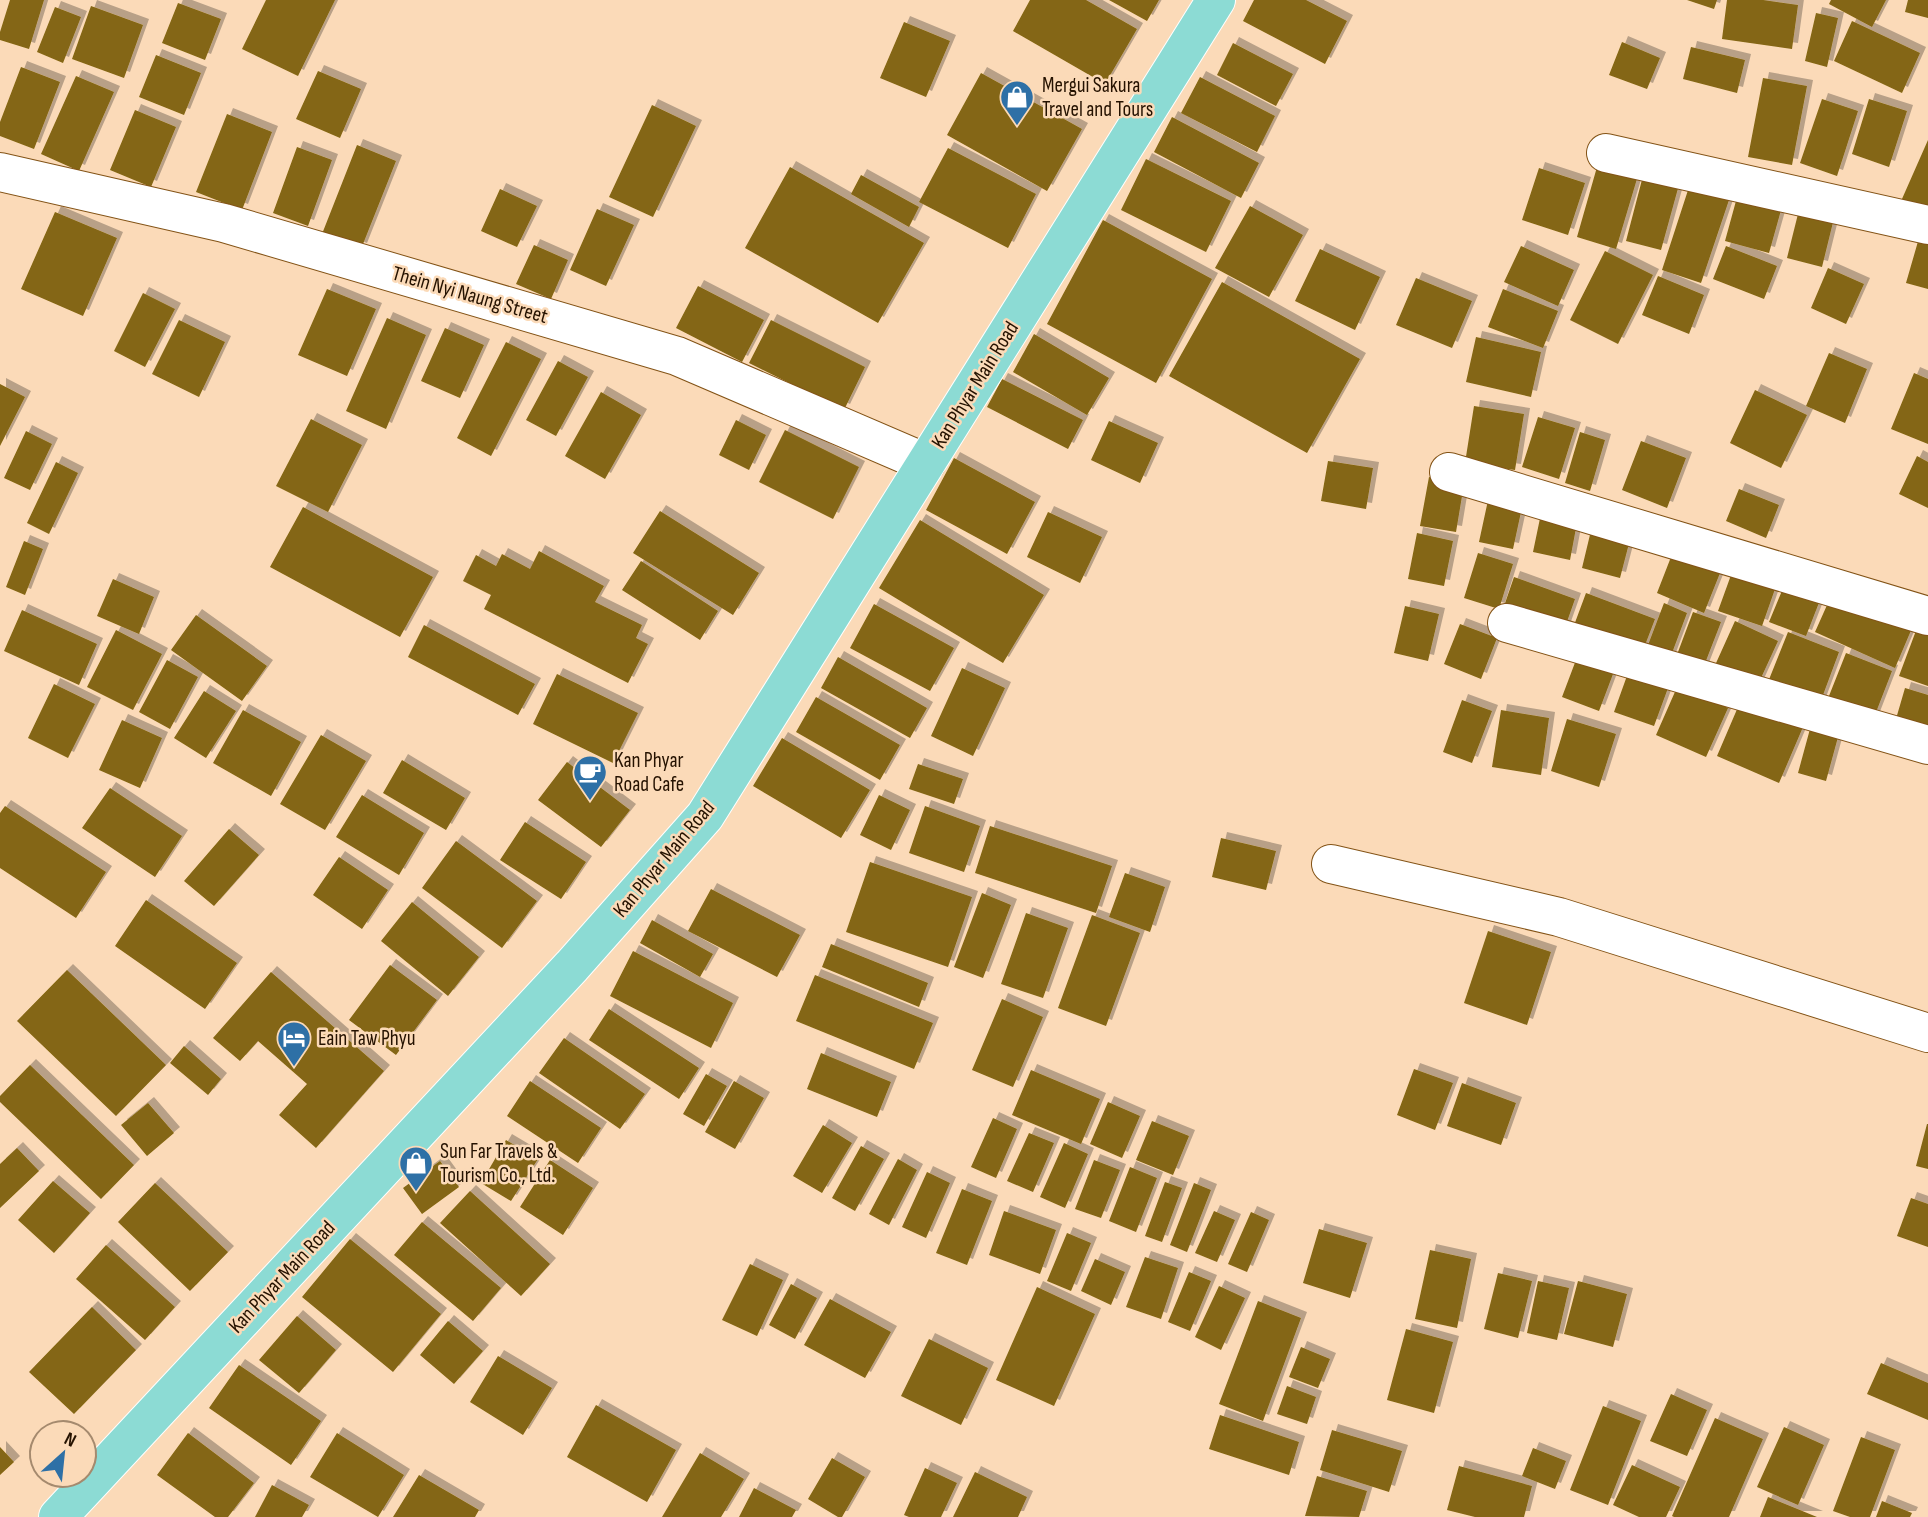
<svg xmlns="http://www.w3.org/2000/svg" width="1928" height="1517" viewBox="0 0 1928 1517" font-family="'Sofia Sans Condensed',sans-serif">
<defs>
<filter id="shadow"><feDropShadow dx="6" dy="-6" stdDeviation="0" flood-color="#0004"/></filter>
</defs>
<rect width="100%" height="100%" fill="#fbdab8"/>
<!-- building -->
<path fill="#846612" filter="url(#shadow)" d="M10 0H44L29 49 0 40V32Z
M266 0H335L298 76 242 49Z
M1030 0H1086L1137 29 1105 84 1013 31Z
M1109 0H1159L1147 21Z
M1254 0H1306L1347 21 1325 64 1243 21Z
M1687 0H1717L1714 9Z
M1727 0H1763L1798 5 1792 49 1722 39Z
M1831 0H1886L1872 27 1829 4Z
M1908 0H1928V18L1905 12Z
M178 3 221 19 205 60 162 43Z
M91 6 143 25 124 78 72 59Z
M55 7 81 17 63 63 37 52Z
M1816 13 1838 18 1827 67 1805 61Z
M1852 21 1920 53 1902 93 1834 61Z
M904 22 950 41 926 97 880 78Z
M1622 42 1660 58 1647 89 1609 75Z
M1233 43 1293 74 1276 106 1217 75Z
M1691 47 1745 60 1737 93 1683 79Z
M156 55 201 73 184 115 139 97Z
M21 67 60 82 34 149 0 136V122Z
M318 71 361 89 340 138 296 119Z
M981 73 1082 129 1047 191 947 135Z
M76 76 114 92 79 171 41 154Z
M1200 77 1275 116 1257 152 1181 113Z
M1763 78 1807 86 1792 165 1748 157Z
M1822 99 1858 111 1837 176 1800 163Z
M1869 99 1907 111 1889 167 1852 154Z
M652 105 696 126 653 217 609 197Z
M135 110 176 127 151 187 110 170Z
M227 114 272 132 242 210 196 192Z
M1172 117 1259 163 1241 198 1154 152Z
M1928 140V221L1898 208Z
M357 145 396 161 361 249 322 234Z
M297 147 332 160 308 226 273 213Z
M948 148 1036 194 1008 248 919 202Z
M1146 159 1231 201 1206 252 1121 210Z
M1599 160 1639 172 1616 249 1577 237Z
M790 167 924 243 878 323 745 248Z
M1539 168 1585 183 1568 235 1522 220Z
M1644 172 1680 181 1661 250 1626 241Z
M861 175 919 207 909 227 851 194Z
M1690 184 1730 197 1701 283 1662 270Z
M500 189 537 206 517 247 481 231Z
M1739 190 1783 203 1769 253 1725 241Z
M1801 202 1836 210 1822 267 1787 258Z
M1250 206 1303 235 1269 297 1215 268Z
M597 209 634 225 606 286 570 270Z
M55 212 117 238 83 316 21 289Z
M1103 220 1212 279 1156 383 1047 324Z
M1921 231 1928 233V289L1906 283Z
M534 245 568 260 551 299 516 284Z
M1521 246 1574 270 1558 306 1504 282Z
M1726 246 1777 266 1764 299 1713 279Z
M1320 249 1380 277 1355 330 1295 301Z
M1605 251 1653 275 1618 344 1570 320Z
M1828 268 1864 284 1846 324 1811 308Z
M1658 276 1704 295 1689 334 1642 315Z
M1416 278 1472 301 1452 348 1396 325Z
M1222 282 1360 359 1307 453 1169 376Z
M698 286 764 320 742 362 676 328Z
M327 289 376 309 347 376 298 355Z
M1503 289 1558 311 1543 348 1488 327Z
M143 293 175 309 145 367 114 351Z
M387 318 426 335 386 429 346 411Z
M179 320 225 342 199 397 152 374Z
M771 320 865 367 844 410 749 363Z
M445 328 484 345 460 398 421 381Z
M1034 334 1109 378 1087 415 1013 372Z
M1476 337 1541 352 1531 397 1466 382Z
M506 342 541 359 491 456 457 438Z
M1829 353 1867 369 1845 423 1806 406Z
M558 361 588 377 556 436 526 420Z
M1914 373 1928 379V444L1891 429Z
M1002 379 1083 420 1068 449 987 407Z
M0 384 25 397 0 446Z
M1755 390 1807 415 1781 468 1730 443Z
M601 392 641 415 605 479 565 456Z
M1474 406 1524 414 1515 470 1465 463Z
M1538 417 1575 428 1559 479 1522 467Z
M311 419 362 445 328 512 276 486Z
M736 420 766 435 749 470 719 455Z
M1109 421 1158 443 1140 483 1091 460Z
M785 430 859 467 833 519 759 482Z
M26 431 52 444 30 490 4 478Z
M1580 432 1605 440 1590 491 1565 483Z
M1641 441 1686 458 1667 508 1622 490Z
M1917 456 1928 462V508L1899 494Z
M954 458 1035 502 1007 554 926 510Z
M1328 461 1373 468 1366 509 1321 501Z
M56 462 78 473 49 534 27 523Z
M1429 477 1464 484 1456 532 1420 526Z
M1739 489 1779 505 1766 538 1726 521Z
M1490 491 1524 498 1513 549 1479 542Z
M1543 504 1579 512 1570 560 1533 552Z
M303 507 433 577 400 637 270 567Z
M660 511 759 573 733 615 633 553Z
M1048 512 1102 537 1080 583 1027 557Z
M1594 518 1633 528 1620 578 1582 568Z
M920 520 1044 595 1003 663 879 588Z
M1417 533 1453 541 1444 586 1408 579Z
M1678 539 1726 558 1704 613 1657 593Z
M24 541 43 549 25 595 6 587Z
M539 551 604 586 595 602 642 625 636 638 648 644 628 683 484 609 491 595 463 581 476 555 496 566 502 554 530 569Z
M1478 553 1513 564 1499 609 1464 598Z
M1739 553 1782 569 1762 626 1718 611Z
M641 561 718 611 700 640 622 590Z
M1791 569 1827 582 1806 636 1769 622Z
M1514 577 1575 599 1563 633 1502 612Z
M113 579 154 597 139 634 97 616Z
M1836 585 1915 621 1895 668 1815 632Z
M1586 593 1655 619 1642 653 1573 628Z
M1664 603 1687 613 1669 661 1645 653Z
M874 604 954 648 930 691 850 648Z
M1405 606 1439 614 1428 661 1394 653Z
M22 610 97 644 79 685 4 651Z
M1693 612 1721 622 1702 671 1675 660Z
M196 615 267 666 242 701 171 650Z
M1920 620 1928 623V686L1899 676Z
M1735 621 1778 641 1755 691 1712 672Z
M1460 624 1497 638 1481 679 1444 664Z
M424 625 535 684 518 715 408 657Z
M116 630 162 654 133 710 87 687Z
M1788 632 1839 652 1820 703 1768 682Z
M1846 653 1892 671 1873 720 1827 701Z
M838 657 927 708 910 738 821 688Z
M167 660 198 677 170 729 139 712Z
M1576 660 1613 674 1599 711 1562 697Z
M962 668 1005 688 973 756 931 736Z
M1628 673 1668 688 1654 726 1614 712Z
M557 674 638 713 613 763 533 724Z
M54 684 95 704 68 758 28 738Z
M1678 685 1728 708 1706 757 1656 735Z
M1905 688 1928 695V745L1891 736Z
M204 691 236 711 206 758 174 738Z
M816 697 900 745 880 780 796 732Z
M1462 700 1492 711 1472 763 1443 752Z
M1741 700 1803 727 1779 783 1717 756Z
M243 710 301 742 271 796 213 763Z
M1501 710 1549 718 1541 775 1492 767Z
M1813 718 1841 726 1826 781 1798 773Z
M1567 719 1616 734 1599 787 1551 771Z
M122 720 162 738 140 788 99 770Z
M321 735 366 761 325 830 280 804Z
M782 738 870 790 841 838 753 786Z
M402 760 465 798 446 830 383 793Z
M567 762 630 810 601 847 538 800Z
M918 764 963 779 954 804 909 789Z
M110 788 182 836 155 877 82 828Z
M362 795 424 833 399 875 336 837Z
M879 795 910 810 891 850 860 835Z
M5 806 106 872 76 918 0 868V813Z
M925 806 980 826 964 872 909 853Z
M525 822 586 862 561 899 500 860Z
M990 826 1112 866 1096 913 975 873Z
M229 829 259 855 214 906 184 881Z
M1221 838 1276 851 1266 890 1212 877Z
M456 841 537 901 502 948 422 888Z
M339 857 388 890 362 929 313 895Z
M870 862 972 897 948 967 846 932Z
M1125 873 1165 887 1150 932 1109 917Z
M711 889 800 935 777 977 688 931Z
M982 893 1011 905 983 978 954 967Z
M146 900 237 963 205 1009 115 946Z
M412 902 479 957 448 996 381 941Z
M1026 913 1068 928 1043 998 1001 984Z
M1092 915 1140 933 1106 1026 1058 1008Z
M652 920 713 954 700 977 640 943Z
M1488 931 1551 952 1527 1025 1464 1003Z
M831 944 928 983 919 1007 822 967Z
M633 951 733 1003 711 1048 610 996Z
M390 965 437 1000 396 1055 349 1020Z
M67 970 166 1065 116 1116 17 1021Z
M271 972 384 1071 316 1148 279 1115 307 1084 258 1041 240 1061 213 1038Z
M815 975 933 1023 914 1069 796 1021Z
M1002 999 1043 1017 1013 1087 972 1070Z
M609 1009 699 1068 679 1099 589 1040Z
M564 1038 645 1094 620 1129 539 1073Z
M184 1046 221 1079 208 1095 170 1063Z
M821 1053 891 1082 877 1117 807 1089Z
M30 1065 134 1165 101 1199 0 1102V1096Z
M1414 1069 1453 1083 1435 1130 1397 1115Z
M1031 1070 1100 1099 1081 1144 1012 1115Z
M706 1074 727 1086 704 1126 683 1114Z
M530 1081 601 1128 578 1163 507 1116Z
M734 1081 764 1098 735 1149 705 1132Z
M1462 1083 1516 1103 1501 1145 1447 1126Z
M1108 1102 1140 1116 1122 1158 1090 1144Z
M148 1103 174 1133 147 1156 121 1125Z
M993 1118 1017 1129 996 1178 971 1167Z
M1152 1121 1189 1136 1173 1175 1136 1160Z
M1927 1124H1928V1169L1916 1166Z
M823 1125 852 1143 822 1193 793 1176Z
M1029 1133 1054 1143 1033 1192 1007 1181Z
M506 1140 538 1159 511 1201 481 1183Z
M1064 1143 1088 1154 1065 1208 1040 1197Z
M861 1146 884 1159 855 1211 832 1198Z
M17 1148 39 1171 0 1208V1164Z
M898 1159 917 1170 889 1225 869 1214Z
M550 1160 593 1188 563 1235 520 1207Z
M1094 1160 1120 1170 1101 1218 1075 1209Z
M440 1161 459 1187 422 1214 403 1188Z
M1130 1167 1157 1178 1136 1232 1109 1221Z
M927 1172 950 1183 926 1238 902 1227Z
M53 1181 90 1213 54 1253 18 1220Z
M1165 1182 1182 1188 1162 1242 1145 1236Z
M155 1183 228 1252 190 1291 118 1222Z
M1194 1183 1211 1190 1187 1252 1170 1245Z
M962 1189 992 1201 967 1265 936 1253Z
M470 1191 550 1264 521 1296 440 1223Z
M1911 1198 1928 1204V1247L1897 1236Z
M1004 1211 1056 1230 1040 1274 989 1255Z
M1214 1211 1235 1220 1217 1262 1195 1253Z
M1251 1212 1269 1220 1247 1272 1228 1264Z
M422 1222 501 1288 473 1321 394 1255Z
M1319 1229 1367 1243 1350 1298 1303 1283Z
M1067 1233 1091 1243 1071 1291 1047 1281Z
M350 1239 441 1314 393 1372 302 1297Z
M106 1245 175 1307 145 1340 76 1279Z
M1430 1250 1471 1259 1457 1328 1415 1319Z
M1145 1257 1178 1268 1161 1319 1126 1307Z
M1095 1259 1125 1272 1111 1305 1081 1291Z
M750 1264 783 1280 757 1336 722 1320Z
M1189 1272 1211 1281 1190 1331 1168 1322Z
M1498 1273 1532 1281 1518 1338 1484 1329Z
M1538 1281 1569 1288 1557 1340 1527 1333Z
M1578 1281 1627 1294 1613 1347 1564 1334Z
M791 1284 817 1298 795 1339 769 1325Z
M1219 1286 1245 1298 1221 1350 1195 1337Z
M1037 1287 1095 1314 1054 1406 996 1380Z
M830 1299 891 1332 865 1378 804 1345Z
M1258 1301 1301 1318 1263 1421 1219 1404Z
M92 1307 136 1350 74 1414 29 1372Z
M297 1316 336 1350 299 1393 259 1360Z
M448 1321 483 1351 454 1384 420 1355Z
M1406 1329 1453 1342 1434 1413 1387 1400Z
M929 1339 988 1368 961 1425 901 1396Z
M1301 1347 1330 1359 1318 1388 1289 1377Z
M498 1356 552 1388 523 1435 470 1402Z
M1881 1363 1928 1383V1420L1867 1394Z
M239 1365 321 1421 291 1465 209 1408Z
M1287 1386 1316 1397 1307 1424 1277 1414Z
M1671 1394 1707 1410 1687 1456 1650 1441Z
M596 1405 676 1450 647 1502 567 1457Z
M1603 1406 1641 1421 1608 1505 1570 1490Z
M1220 1415 1299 1442 1289 1475 1209 1449Z
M1715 1418 1763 1439 1729 1517H1674L1672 1516Z
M1784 1427 1824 1445 1798 1505 1757 1487Z
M1332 1430 1402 1451 1389 1492 1320 1470Z
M188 1433 254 1483 228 1517H215L157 1475Z
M337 1433 404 1475 378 1517 310 1477Z
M1861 1437 1895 1450 1870 1517H1850L1833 1511Z
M0 1447 14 1462 0 1475Z
M1533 1448 1566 1461 1555 1489 1522 1476Z
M700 1453 744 1479 721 1517H662Z
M832 1458 865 1477 842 1517H838L808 1499Z
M1632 1465 1680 1487 1666 1517H1639L1613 1505Z
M1459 1466 1532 1486 1524 1517H1475L1447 1510Z
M925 1468 957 1483 941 1517H909L904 1515Z
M975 1472 1027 1497 1018 1517H953Z
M419 1475 479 1510 475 1517H393Z
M1317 1476 1367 1491 1359 1517 1305 1516Z
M272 1485 309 1505 302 1517H255Z
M754 1488 796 1510 792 1517H739Z
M1768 1497 1817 1517H1760Z
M1882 1501 1912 1513 1910 1517H1876Z"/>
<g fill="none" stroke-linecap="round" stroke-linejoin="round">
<!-- minor casing -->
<g stroke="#835316" stroke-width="40">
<path id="minor" d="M1606 153 1928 225
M0 172 224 223 677 356 926 463
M1449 472 1928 616
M1507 623 1928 745
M1331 864 1559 917 1928 1033"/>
</g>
<!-- major casing -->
<g stroke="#fff" stroke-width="40">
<path id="major" d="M58 1517 572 966 705 816 1216 0"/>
</g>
<!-- minor -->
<use href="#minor" stroke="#fff" stroke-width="38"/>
<!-- major -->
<use href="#major" stroke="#8cdbd4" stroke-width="38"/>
</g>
<!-- icons -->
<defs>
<g id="shop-pin" transform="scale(1.75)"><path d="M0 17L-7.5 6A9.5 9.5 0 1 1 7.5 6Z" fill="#2e70a6" stroke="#fbdab8"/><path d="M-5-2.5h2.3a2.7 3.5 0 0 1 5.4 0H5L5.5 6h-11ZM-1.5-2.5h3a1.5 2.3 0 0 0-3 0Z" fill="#fff"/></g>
<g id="cafe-pin" transform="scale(1.75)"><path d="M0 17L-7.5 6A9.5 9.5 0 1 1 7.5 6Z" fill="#2e70a6" stroke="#fbdab8"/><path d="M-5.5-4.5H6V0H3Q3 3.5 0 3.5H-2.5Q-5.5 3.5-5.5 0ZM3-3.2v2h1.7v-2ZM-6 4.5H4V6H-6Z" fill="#fff"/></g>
<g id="hotel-pin" transform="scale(1.75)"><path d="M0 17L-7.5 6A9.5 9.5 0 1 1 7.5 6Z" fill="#2e70a6" stroke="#fbdab8"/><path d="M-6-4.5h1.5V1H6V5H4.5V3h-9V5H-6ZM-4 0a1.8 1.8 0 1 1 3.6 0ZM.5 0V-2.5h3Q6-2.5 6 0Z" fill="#fff"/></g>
</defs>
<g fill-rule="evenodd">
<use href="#shop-pin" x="1017" y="97"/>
<use href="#cafe-pin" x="590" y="772"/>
<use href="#hotel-pin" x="294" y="1038"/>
<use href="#shop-pin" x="416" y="1163"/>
</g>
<g text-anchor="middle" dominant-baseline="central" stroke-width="5" stroke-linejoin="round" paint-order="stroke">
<!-- poi labels -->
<g font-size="21" fill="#251200" stroke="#fbdab8" text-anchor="start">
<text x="1042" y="85">Mergui Sakura<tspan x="1042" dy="24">Travel and Tours</tspan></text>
<text x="614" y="760">Kan Phyar<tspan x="614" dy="24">Road Cafe</tspan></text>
<text x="318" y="1038">Eain Taw Phyu</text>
<text x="440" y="1151">Sun Far Travels &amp;<tspan x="440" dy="24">Tourism Co., Ltd.</tspan></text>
</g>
<!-- street labels -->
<g font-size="21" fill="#251200" stroke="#fbdab8">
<text transform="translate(470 295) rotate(16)">Thein Nyi Naung Street</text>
<text transform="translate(975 385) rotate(-58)">Kan Phyar Main Road</text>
<text transform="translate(664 859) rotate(-50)">Kan Phyar Main Road</text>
<text transform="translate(282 1277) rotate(-47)">Kan Phyar Main Road</text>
</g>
</g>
<!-- north arrow -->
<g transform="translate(63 1454) rotate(27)"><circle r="33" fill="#fbdab8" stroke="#a58a6e" stroke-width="2"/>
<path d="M0-5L12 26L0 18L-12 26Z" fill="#2e70a6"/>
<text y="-10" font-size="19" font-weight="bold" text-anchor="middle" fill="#251200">N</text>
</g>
</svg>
